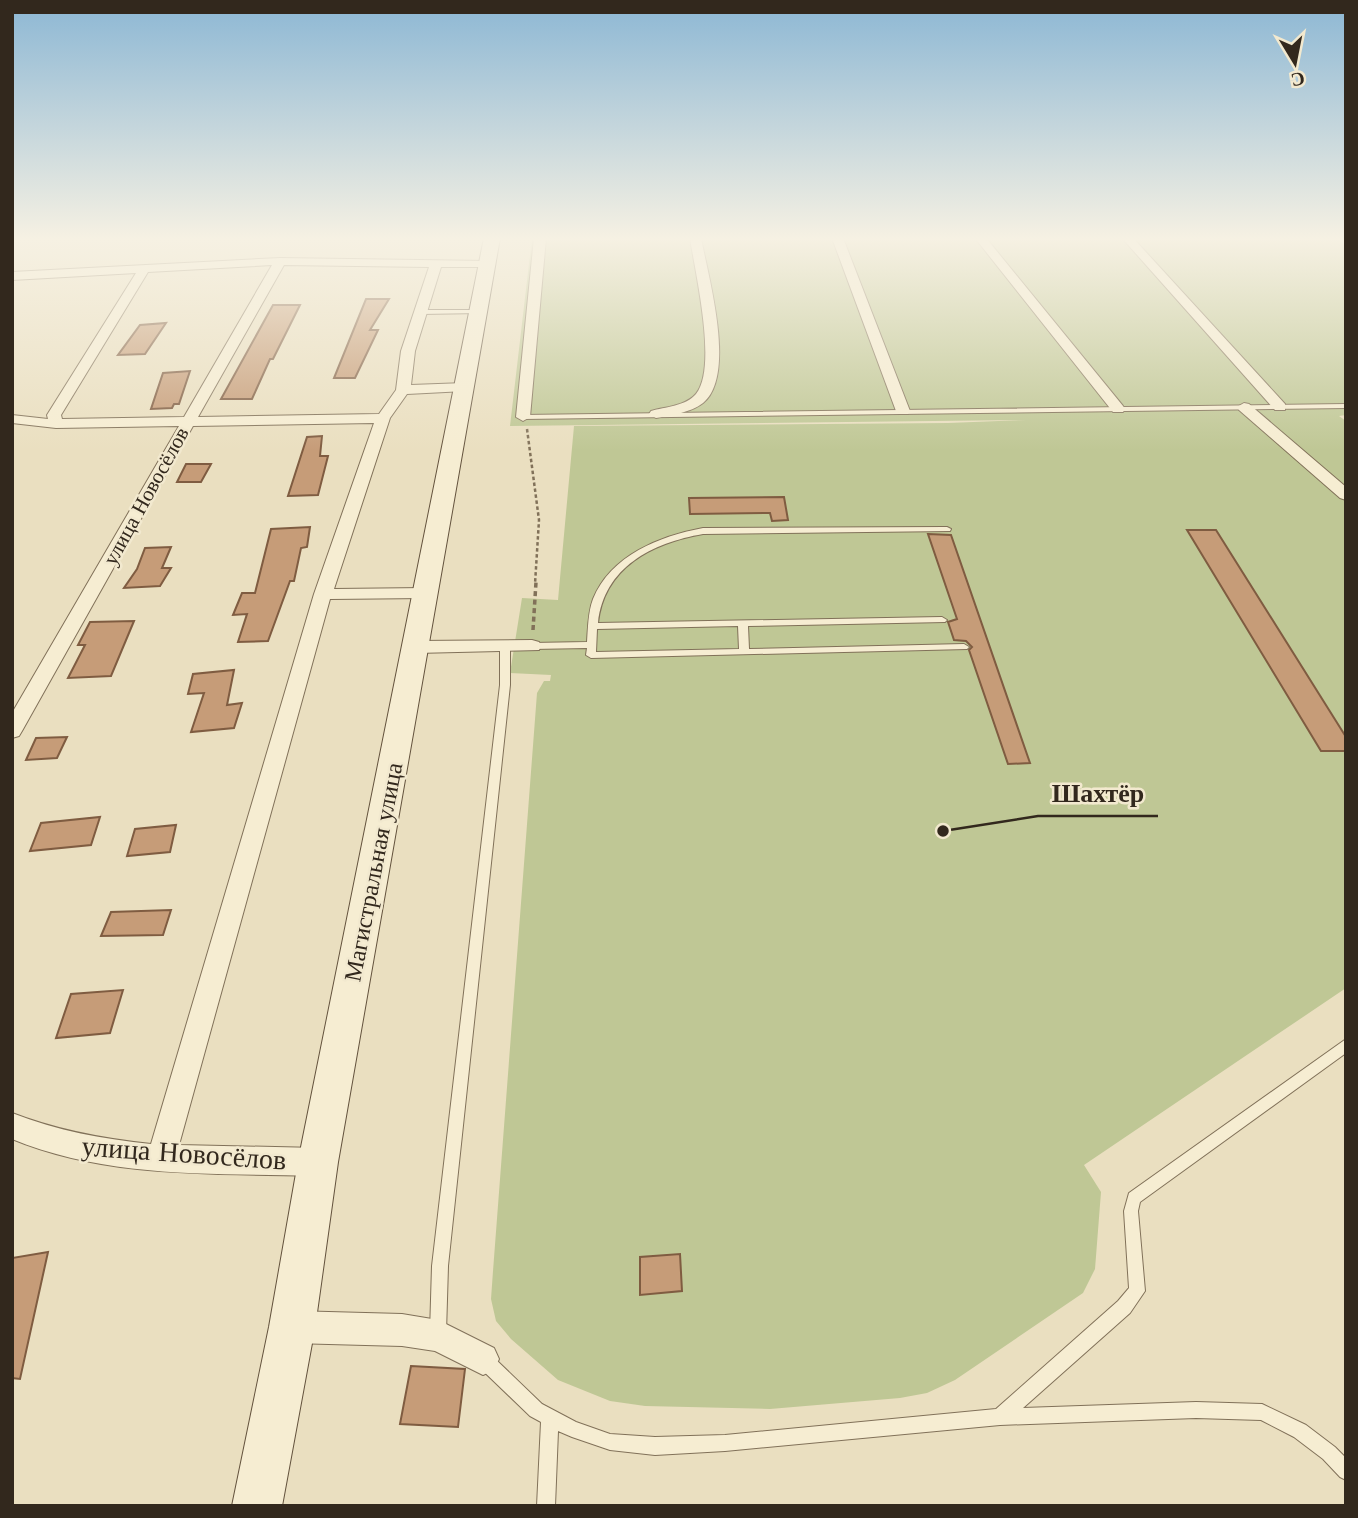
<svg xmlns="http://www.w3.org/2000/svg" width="1358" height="1518" viewBox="0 0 1358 1518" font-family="'Libre Baskerville',serif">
<rect width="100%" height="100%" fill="#eadfc0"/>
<!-- green -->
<path fill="#bfc795" d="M532 238H1337L1346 245V415L1339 416 1346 421V988L1084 1165 1101 1192 1095 1269 1083 1293 955 1380 927 1393 900 1398 770 1409 645 1406 610 1401 558 1380 511 1339 496 1321 491 1299 493 1271 537 693 544 681H550L551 675 510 673 522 598 558 600 574 426 948 423 1027 420 510 426Z"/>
<!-- building -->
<path fill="#c69c78" stroke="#7f5c41" stroke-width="2" d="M366 299H389L370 330H378L355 378H334Z
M273 305H300L273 359H270L252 399H221Z
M166 323 145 354 118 355 140 325Z
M190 371 179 404H174L172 408 151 409 163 373Z
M322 436 320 456H328L318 495 288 496 307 437Z
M186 464H211L201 482H177Z
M784 497 788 520 772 521 770 513 690 514 689 498Z
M310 527 307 547 301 548 294 581H290L268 641 238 642 247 614 233 615 242 593H255L271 529Z
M1187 530H1216L1346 737V751H1321Z
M928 534 951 535 1030 763 1008 764 969 650 972 647 966 641 954 640 948 622 957 619Z
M171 547 162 568H171L160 586 124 588 137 569 145 548Z
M134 621 111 676 68 678 85 645H78L90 622Z
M234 670 227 705 242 703 234 728 191 732 204 693 188 694 193 674Z
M67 737 57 758 26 760 36 738Z
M100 817 91 845 30 851 41 823Z
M176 825 170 852 127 856 135 829Z
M171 910 163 935 101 936 111 912Z
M123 990 110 1033 56 1038 71 994Z
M48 1252 20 1379 12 1378V1258Z
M680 1254 682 1291 640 1295V1257Z
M411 1366 465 1369 458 1427 400 1424Z"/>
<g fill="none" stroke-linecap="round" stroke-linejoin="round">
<!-- service casing -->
<g stroke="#817159" stroke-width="2">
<path id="service" d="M479 310 481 311V313L421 314 418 312 421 310Z
M1346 404V408L523 419 519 417 523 415Z
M947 527 951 529 950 531 703 534C652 543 604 567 598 623L942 617 947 620 945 622 748 626 749 649 964 644 969 647 967 649 591 658 586 655 587 648 532 649 527 646 532 643 587 642C588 628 588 612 593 599 611 555 660 536 703 528ZM738 626 739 649 596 652 597 629Z
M505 643 510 646V685L448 1266 446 1333 444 1339 438 1341 432 1339 430 1333 432 1266 500 685V646Z
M1346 1039V1053L1140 1202 1138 1211 1145 1291 1130 1313 1023 1408 1196 1402 1262 1404 1306 1425 1335 1447 1346 1458V1480L1340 1477 1323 1459 1294 1437 1261 1420 1196 1418 1000 1425 725 1451 655 1455 610 1450 572 1437 558 1431 555 1506H537L541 1422 530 1416 478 1366 476 1360 478 1354 484 1352 490 1354 542 1404 576 1422 610 1434 655 1437 725 1435 996 1409 1118 1301 1129 1288 1124 1211 1129 1193Z"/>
</g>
<!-- minor casing -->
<g stroke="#817159" stroke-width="2">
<path id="minor" d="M534 238H546L530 417 523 421 516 417Z
M690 238H701C708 276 737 375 703 403 690 413 671 415 656 418L649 414 651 411C665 407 686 406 696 394 718 367 695 272 690 238Z
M832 238H843L910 411 908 414H898L896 411Z
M975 238H986L1123 406 1125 409 1123 412H1113Z
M1122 238H1133L1285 404V410H1275Z
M280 258 488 261 494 264 488 267H441L415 351 411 385 465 383 472 387 465 391 407 394 390 418 334 589 426 588 435 593 426 598 330 599 179 1145 318 1148 328 1152 332 1162 328 1172 318 1176C215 1173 109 1179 12 1139V1113C58 1131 103 1139 151 1144L314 594 374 423 193 426 22 731 19 736 12 738V713L179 426 56 428 12 423V415L48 419 47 415 136 273 12 280V272ZM272 265 184 417 62 419 61 415 148 272ZM284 265 429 267 401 351 396 390 379 414 198 417Z
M1244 403 1249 404 1346 487V500L1340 498 1239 410 1237 407Z
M532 640 539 642 541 646 539 650 416 653 407 647 416 641Z
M292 1311 402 1314 438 1320 494 1348 499 1359 494 1370 483 1375 435 1351 402 1346 292 1343 281 1338 276 1327 281 1316Z"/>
</g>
<!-- secondary casing -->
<g stroke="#63523d" stroke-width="2">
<path id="secondary" d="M484 238H500L338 1162 315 1327 282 1506H232L269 1327 298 1162Z"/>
</g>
<!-- path-far1 -->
<path stroke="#817159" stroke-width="2.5" stroke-dasharray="3.5 2.5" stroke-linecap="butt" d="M527 429 539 520 535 584"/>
<!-- path -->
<path stroke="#817159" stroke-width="3.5" stroke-dasharray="5 3.5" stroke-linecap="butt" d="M533 630 536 582"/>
<!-- service -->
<use href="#service" fill="#f6edd2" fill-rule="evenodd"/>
<!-- minor -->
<use href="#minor" fill="#f6edd2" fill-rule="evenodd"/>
<!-- secondary -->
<use href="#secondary" fill="#f6edd2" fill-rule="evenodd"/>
</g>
<!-- sky -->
<linearGradient id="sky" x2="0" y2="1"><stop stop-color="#8cb7d4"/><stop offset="0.53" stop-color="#f6f1e3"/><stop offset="1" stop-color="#f6f1e3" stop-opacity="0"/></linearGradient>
<rect width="1358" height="451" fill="url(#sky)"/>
<g text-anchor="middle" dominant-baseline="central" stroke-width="5" stroke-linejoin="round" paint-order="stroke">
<!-- far-street labels -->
<g font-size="21" fill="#32281d" stroke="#f2e9cf">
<text transform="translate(146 496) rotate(-61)">улица Новосёлов</text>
</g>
<!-- street labels -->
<g font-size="24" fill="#32281d" stroke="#f2e9cf">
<text transform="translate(373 872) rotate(-79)">Магистральная улица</text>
</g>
<!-- near-street labels -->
<g font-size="28" fill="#32281d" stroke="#f2e9cf">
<text transform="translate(184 1153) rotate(4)">улица Новосёлов</text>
</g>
</g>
<!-- callouts -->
<path fill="none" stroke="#32281d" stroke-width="2.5" d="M943 831L1038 816H1158"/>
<circle fill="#32281d" stroke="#f2e9cf" stroke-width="2.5" cx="943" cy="831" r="7"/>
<g font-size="26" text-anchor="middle" font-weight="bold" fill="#32281d" stroke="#f2e9cf" stroke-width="5" stroke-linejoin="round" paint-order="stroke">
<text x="1098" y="802">Шахтёр</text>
</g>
<!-- border -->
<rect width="1358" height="1518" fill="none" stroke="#32281d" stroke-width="28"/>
<!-- north arrow -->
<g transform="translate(1295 63) rotate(170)" stroke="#f2e9cf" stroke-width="5" paint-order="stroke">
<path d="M0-5L12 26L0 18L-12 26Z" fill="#32281d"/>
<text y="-10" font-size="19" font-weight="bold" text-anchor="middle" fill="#32281d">С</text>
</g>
</svg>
